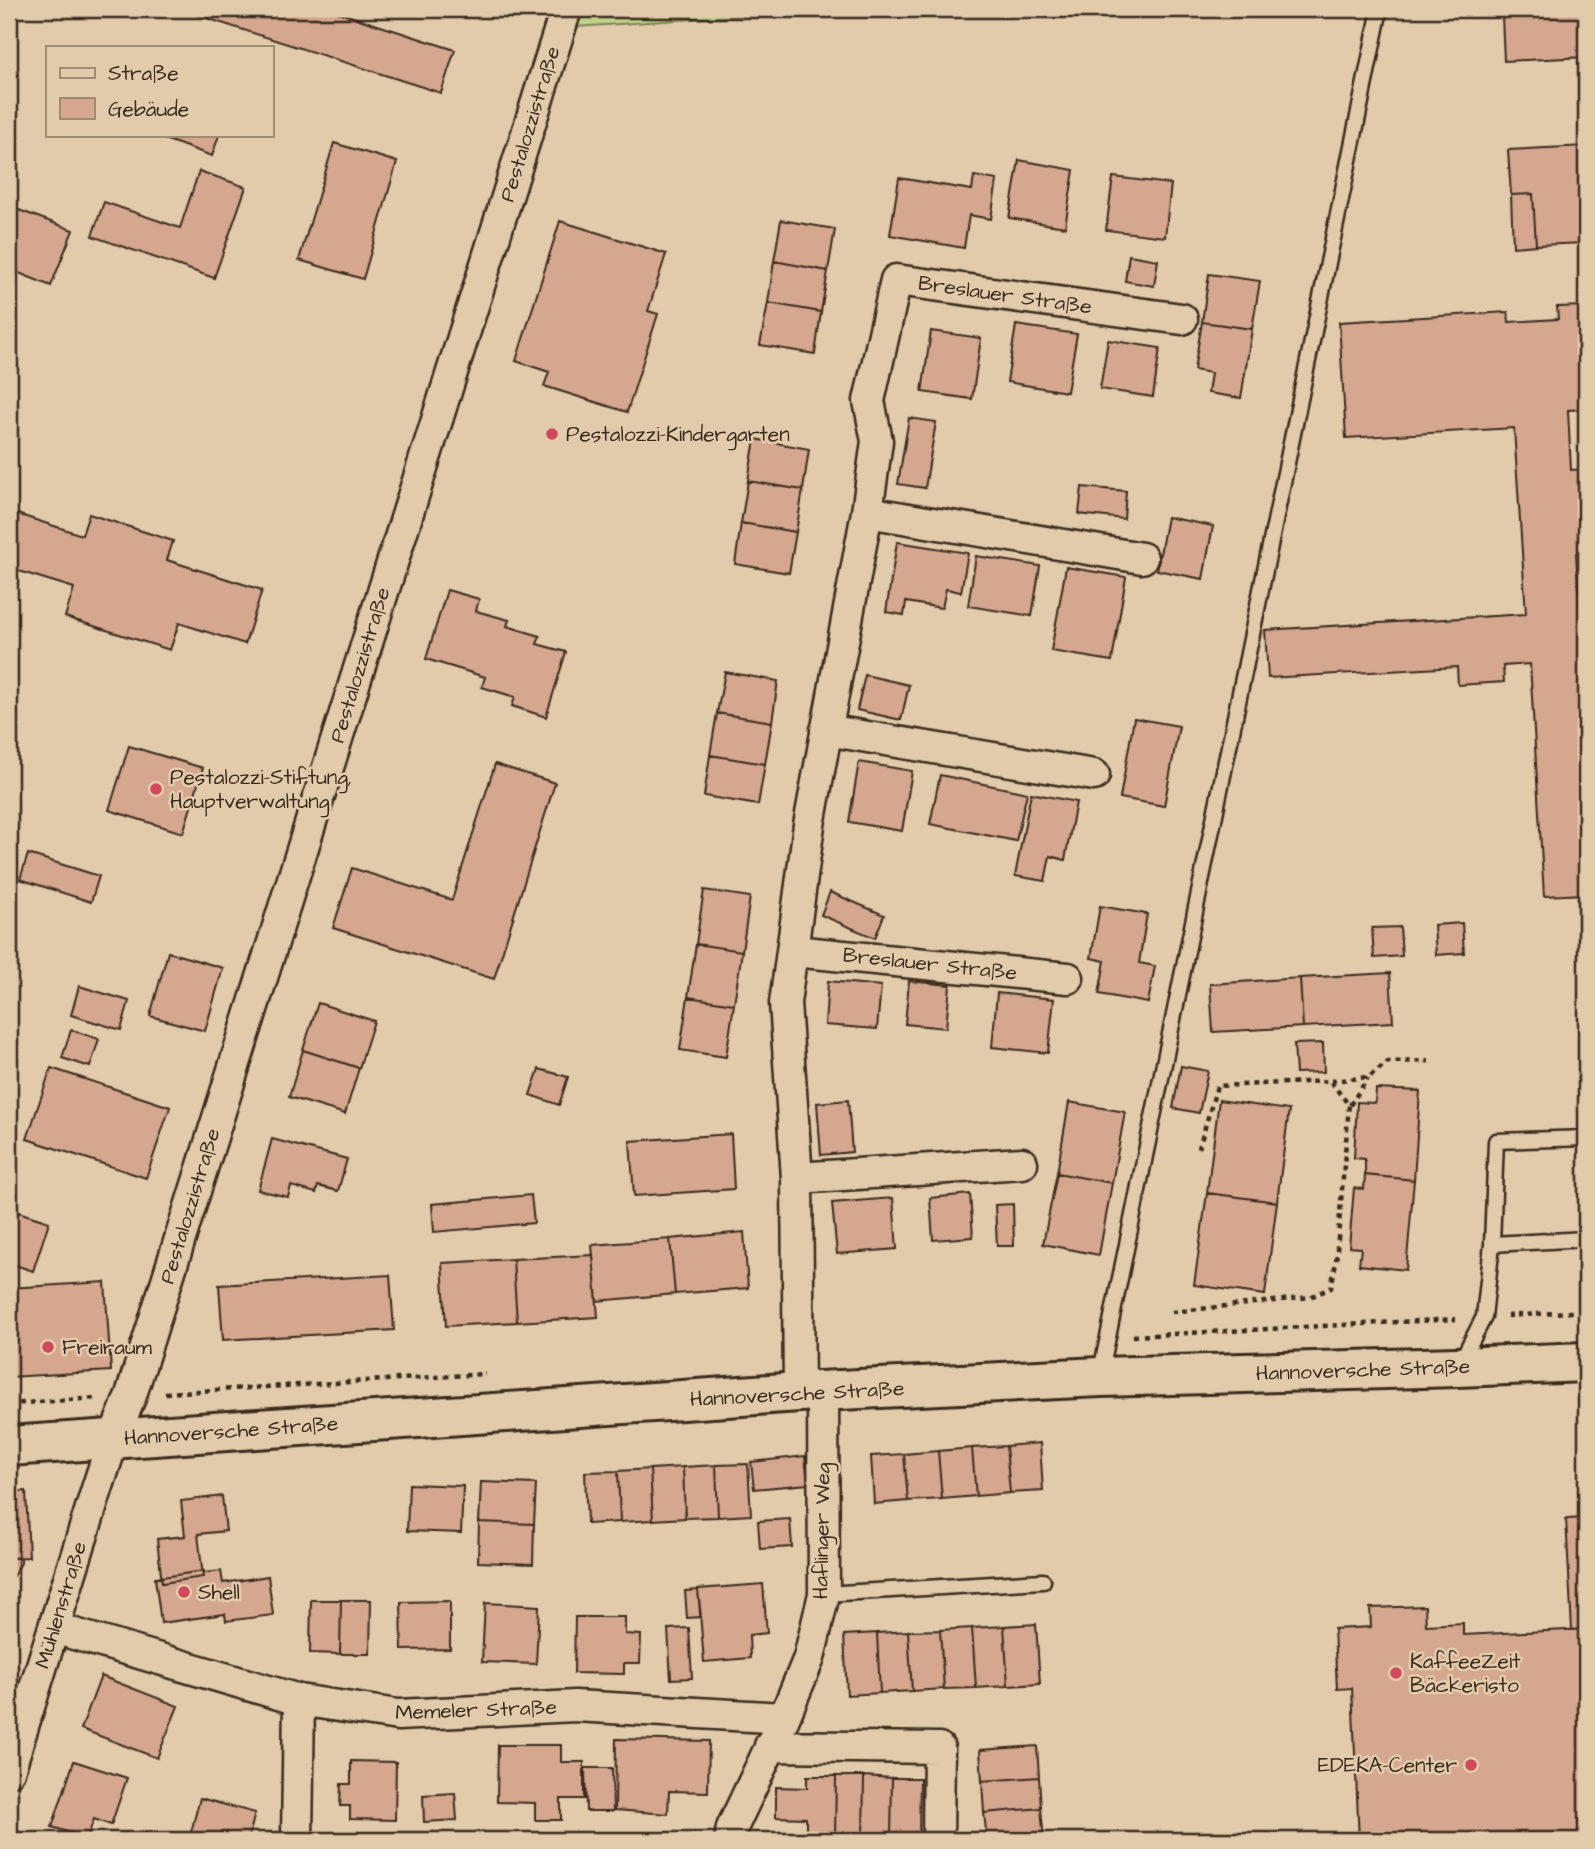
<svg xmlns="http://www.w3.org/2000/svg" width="1595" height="1849" viewBox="0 0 1595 1849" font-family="'Architects Daughter',sans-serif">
<rect width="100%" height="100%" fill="#e2cbab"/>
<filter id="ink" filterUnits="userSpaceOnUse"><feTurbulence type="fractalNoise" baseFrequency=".0143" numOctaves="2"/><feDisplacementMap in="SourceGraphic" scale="14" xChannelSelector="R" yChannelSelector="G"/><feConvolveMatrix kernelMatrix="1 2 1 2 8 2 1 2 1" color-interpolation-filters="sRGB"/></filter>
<g filter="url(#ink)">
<!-- green -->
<path fill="#bfd48a" stroke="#7d7f54" stroke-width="2" d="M566 9H841L560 28Z"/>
<!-- building -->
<path fill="#d5a78f" stroke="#3b2a1e" stroke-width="2" d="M178 9H328L455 50 441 93Z
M1501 9H1524V15L1502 16Z
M1524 9H1586V57L1504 61 1502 16 1524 15Z
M153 135H219L212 156Z
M334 143 397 162 363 279 299 260Z
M1586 146V243L1536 245 1533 194 1511 195 1508 150Z
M1019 160 1074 170 1065 227 1009 218Z
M199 171 246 187 214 278 92 236 104 202 180 228Z
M974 176 997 180 991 219 969 215 964 248 890 235 899 178 972 190Z
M1113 177 1171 184 1165 237 1106 230Z
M1533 194 1536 245 1513 247 1511 195Z
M16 209 73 230 51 286 9 269V229Z
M781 220 835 229 828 271 774 261Z
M560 221 666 254 648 311 658 314 627 412 544 386 549 372 516 361Z
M1129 255 1158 260 1154 286 1125 281Z
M774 261 828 271 821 312 768 303Z
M1209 274 1260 281 1252 329 1202 322Z
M768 303 821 312 815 354 760 345Z
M1586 306V409L1568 410 1571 470 1586 469V553H1576L1580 614H1586V660L1584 661 1586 701V894L1544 896 1530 664 1503 666 1504 682 1458 685 1457 667 1268 678 1265 630 1526 614 1514 428 1346 438 1339 322 1508 312 1509 322 1558 319 1557 307Z
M1202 322 1252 329 1241 398 1208 393 1211 373 1194 370Z
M1016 325 1077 334 1067 392 1007 382Z
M931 331 981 338 972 399 922 392Z
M1108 340 1160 348 1153 397 1100 389Z
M909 418 936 422 925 488 898 484Z
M755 439 809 449 803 490 748 481Z
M748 481 803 490 796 532 741 523Z
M1082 487 1126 491 1124 519 1079 514Z
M17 514 82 535 89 514 173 541 167 560 262 590 245 644 179 623 170 650 65 617 74 588 9 568V540Z
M1167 517 1213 526 1203 579 1157 570Z
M741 523 796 532 789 573 735 564Z
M897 542 968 553 961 592 946 589 942 608 906 602 904 615 886 612Z
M976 556 1040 566 1032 616 968 606Z
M1066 567 1126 577 1112 661 1051 651Z
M447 590 479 599 476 611 509 620 507 626 540 636 537 644 566 652 546 717 512 706 515 697 482 687 485 677 426 659Z
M725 672 778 681 772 722 717 713Z
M865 675 909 685 901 720 857 710Z
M717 713 772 722 765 764 710 755Z
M1134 718 1179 726 1164 806 1120 798Z
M129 746 203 768 183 833 109 810Z
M710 755 765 764 758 805 704 796Z
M859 762 912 771 902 831 849 822Z
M495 764 555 783 494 979 333 928 352 868 452 900Z
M940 775 1027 793 1016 841 930 824Z
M1031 793 1076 802 1065 860 1050 856 1045 881 1015 876Z
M28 854 99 876 91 902 20 879Z
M704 890 750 897 742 951 696 944Z
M830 892 884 915 875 938 821 915Z
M1100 906 1147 914 1139 963 1155 966 1148 1003 1099 994 1105 961 1091 958Z
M1462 923 1464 953 1436 955 1434 925Z
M1400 927 1402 956 1374 958 1372 928Z
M696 944 742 951 734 1004 688 997Z
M168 952 223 968 205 1031 150 1016Z
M1390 973 1393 1022 1303 1027 1300 978Z
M1300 978 1303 1027 1213 1032 1210 984Z
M828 981 881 986 877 1029 825 1025Z
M909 981 950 985 946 1028 905 1024Z
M79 986 129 1001 121 1030 71 1015Z
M997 993 1054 999 1048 1053 992 1047Z
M688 997 734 1004 726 1057 680 1050Z
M318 1003 374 1021 359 1068 303 1050Z
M71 1030 99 1039 90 1067 62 1058Z
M1323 1043 1324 1072 1296 1073 1294 1044Z
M303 1050 359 1068 345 1114 289 1097Z
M1181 1066 1208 1071 1199 1113 1173 1108Z
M51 1068 170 1107 146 1178 27 1139Z
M539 1069 568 1077 559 1105 530 1095Z
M1376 1089 1420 1091 1414 1180 1365 1175V1159L1354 1158 1357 1102 1375 1103Z
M848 1100 852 1152 821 1155 817 1103Z
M1219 1100 1289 1110 1277 1202 1207 1193Z
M1069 1102 1125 1112 1112 1183 1057 1173Z
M731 1134 734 1189 634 1196 630 1141Z
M272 1139 347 1159 338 1191 318 1186 316 1193 291 1186 288 1197 258 1190Z
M1057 1173 1112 1183 1099 1255 1043 1244Z
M1365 1175 1414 1180 1406 1270 1359 1265 1361 1248 1349 1247 1354 1188 1364 1189Z
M1207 1193 1277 1202 1265 1295 1194 1285Z
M970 1194 973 1237 933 1240 930 1198Z
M531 1195 534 1223 434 1232 432 1204Z
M893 1198 897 1249 837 1254 832 1203Z
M1013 1204 1014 1246H997L995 1205Z
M9 1209 49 1222 33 1271 9 1263Z
M744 1232 748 1288 675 1294 670 1239Z
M670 1239 675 1294 597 1301 592 1245Z
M593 1255 598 1317 517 1322 513 1259Z
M513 1259 517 1322 446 1326 442 1263Z
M390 1275 394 1330 223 1340 219 1285Z
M105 1282 111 1371 9 1377V1288Z
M1040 1443 1043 1491 1010 1493 1006 1446Z
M1006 1446 1010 1493 976 1496 972 1448Z
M972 1448 976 1496 942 1499 938 1451Z
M938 1451 942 1499 908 1501 904 1454Z
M904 1454 908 1501 874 1504 871 1456Z
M805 1456 808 1484 754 1489 751 1462Z
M748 1464 751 1515 718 1517 716 1465Z
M716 1465 718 1517 685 1518 683 1467Z
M683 1467 685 1518 653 1520 650 1469Z
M650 1469 653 1520 620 1522 618 1471Z
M618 1471 620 1522 587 1524 585 1472Z
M481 1482 536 1484 534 1524 479 1522Z
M409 1484 463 1486 461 1533 407 1531Z
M26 1491 29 1557 9 1558V1492Z
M222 1496 226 1531 198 1534 203 1577 162 1583 157 1539 185 1536 181 1501Z
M1586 1518V1629L1572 1630 1566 1519Z
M790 1519 792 1547 760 1549 758 1521Z
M479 1522 534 1524 533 1564 478 1562Z
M9 1558H21V1563L9 1583Z
M204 1571V1573L221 1571 223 1583 268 1576 273 1615 226 1621 225 1614 161 1623 155 1578Z
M763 1584 767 1633 749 1635 750 1658 704 1662 698 1589Z
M698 1590 701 1617 687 1618 685 1591Z
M311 1600H341L340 1654 310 1653Z
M341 1600H371L370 1654H340Z
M450 1601V1649L402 1650 401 1602Z
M485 1603 539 1606 536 1664 482 1662Z
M1425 1606 1426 1625 1463 1623V1635L1586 1629V1840H1359L1352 1688 1337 1689 1334 1629 1371 1627 1370 1608Z
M575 1617H625V1634L641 1635 640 1663H624V1674L574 1673Z
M1036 1624 1040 1684 1008 1686 1004 1626Z
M1004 1626 1008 1686 976 1688 972 1628Z
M689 1628 692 1678 671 1679 668 1629Z
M972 1628 976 1688 944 1689 940 1630Z
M940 1630 944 1689 912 1691 908 1631Z
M908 1631 912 1691 880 1693 877 1633Z
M877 1633 880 1693 847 1695 844 1635Z
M101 1676 178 1706 157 1758 81 1729Z
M616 1739 709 1741 708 1792 669 1791 668 1814 615 1810Z
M498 1745H561V1762H584V1799H561V1820H535V1803L497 1802Z
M1037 1746 1039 1777 982 1781 980 1750Z
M74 1761 127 1778 111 1825 94 1819 87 1838 52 1827Z
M351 1761 396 1762 395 1820 350 1819V1806H340L341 1784H351Z
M585 1768H612L613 1811H586Z
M807 1776H836L835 1839 806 1838V1818L776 1817V1787L807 1788Z
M836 1776H864L863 1839H835Z
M864 1776 892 1778 891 1840 863 1839Z
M1039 1777 1041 1808 984 1813 982 1781Z
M892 1778H920L919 1840H891Z
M455 1793 457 1820 424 1822 423 1795Z
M200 1798 255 1813 248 1840H189Z
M1041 1808 1044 1840H987L984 1813Z"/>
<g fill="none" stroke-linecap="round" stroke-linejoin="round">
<!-- lane casing -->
<g stroke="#3b2a1e" stroke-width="19">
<path id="lane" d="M1492 1244 1586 1239
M1460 1363 1484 1317 1492 1244 1496 1141 1586 1138
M1100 1376 1380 9
M824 1594 1043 1581"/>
</g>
<!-- street casing -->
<g stroke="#3b2a1e" stroke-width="35">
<path id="street" d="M867 512 1142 558
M826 730 1094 775
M793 951 1068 978
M797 1178 1022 1163
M799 1392 797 1178 785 1003 809 825 867 512 877 441 869 401 896 280 1182 319
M54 1628 299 1700 398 1715 575 1706 784 1718
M770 1746 939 1748 938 1840
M9 1771 97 1489 113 1440 131 1395 566 9
M297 1840 299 1700
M730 1840 732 1828 784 1718 809 1658 824 1594 823 1391"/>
</g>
<!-- secondary casing -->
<g stroke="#3b2a1e" stroke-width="44">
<path id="secondary" d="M9 1446 799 1392 1100 1377 1457 1367 1586 1362"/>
</g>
<!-- path -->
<path stroke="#3b2a1e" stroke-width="4.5" stroke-dasharray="5 5" stroke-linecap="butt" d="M1331 1081 1369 1077 1388 1062 1429 1061
M1350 1105 1368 1078
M1172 1312 1310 1297 1331 1288 1336 1262 1349 1105 1330 1081 1217 1086 1199 1148
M1507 1316 1586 1311
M1133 1336 1456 1319
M165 1393 485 1374
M9 1404 97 1398"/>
<!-- lane -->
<use href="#lane" stroke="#e2cbab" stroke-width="14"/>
<!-- street -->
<use href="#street" stroke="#e2cbab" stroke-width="30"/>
<!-- secondary -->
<use href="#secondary" stroke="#e2cbab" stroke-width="38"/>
</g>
</g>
<!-- markers -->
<g fill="#d1495b" stroke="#e2cbab" stroke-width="2.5">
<circle cx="552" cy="434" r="7"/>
<circle cx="156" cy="789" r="7"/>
<circle cx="48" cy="1347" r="7"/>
<circle cx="184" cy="1592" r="7"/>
<circle cx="1396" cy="1673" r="7"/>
<circle cx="1471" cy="1765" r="7"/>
</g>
<g text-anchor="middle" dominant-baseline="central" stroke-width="5" stroke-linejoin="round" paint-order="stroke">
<!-- street labels -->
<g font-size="21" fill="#3b2a1e" stroke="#e2cbab">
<text transform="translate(530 124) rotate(-73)">Pestalozzistraße</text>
<text transform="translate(1005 295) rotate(8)">Breslauer Straße</text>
<text transform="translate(360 665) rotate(-73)">Pestalozzistraße</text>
<text transform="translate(930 964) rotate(6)">Breslauer Straße</text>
<text transform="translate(190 1206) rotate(-73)">Pestalozzistraße</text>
<text transform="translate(1363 1370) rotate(-2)">Hannoversche Straße</text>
<text transform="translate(797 1394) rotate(-3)">Hannoversche Straße</text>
<text transform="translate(231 1431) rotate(-4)">Hannoversche Straße</text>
<text transform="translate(822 1531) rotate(-89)">Haflinger Weg</text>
<text transform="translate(61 1605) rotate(-73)">Mühlenstraße</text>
<text transform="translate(476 1710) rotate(-2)">Memeler Straße</text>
</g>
<!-- poi labels -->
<g font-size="21" fill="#3b2a1e" stroke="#e2cbab" text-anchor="start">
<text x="566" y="434">Pestalozzi-Kindergarten</text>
<text x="170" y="777">Pestalozzi-Stiftung,<tspan x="170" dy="24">Hauptverwaltung</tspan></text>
<text x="62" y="1347">Freiraum</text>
<text x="198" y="1592">Shell</text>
<text x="1410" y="1661">KaffeeZeit<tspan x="1410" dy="24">Bäckeristo</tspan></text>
<text x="1457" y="1765" text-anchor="end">EDEKA-Center</text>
</g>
</g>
<!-- margin -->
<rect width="1595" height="1849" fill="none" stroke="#e2cbab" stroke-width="35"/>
<rect x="18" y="18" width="1560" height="1814" fill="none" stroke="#3b2a1e" stroke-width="2.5" filter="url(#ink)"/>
<!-- legend -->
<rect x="46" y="46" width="228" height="91" fill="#e2cbab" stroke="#9f8b73" stroke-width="2"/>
<rect x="60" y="68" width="35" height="10" fill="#e2cbab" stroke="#9f8b73" stroke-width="2"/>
<text x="108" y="80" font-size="21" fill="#3b2a1e">Straße</text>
<rect x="60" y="98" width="35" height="21" fill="#d5a78f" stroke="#9f8b73" stroke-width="2"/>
<text x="108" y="116" font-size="21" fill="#3b2a1e">Gebäude</text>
</svg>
